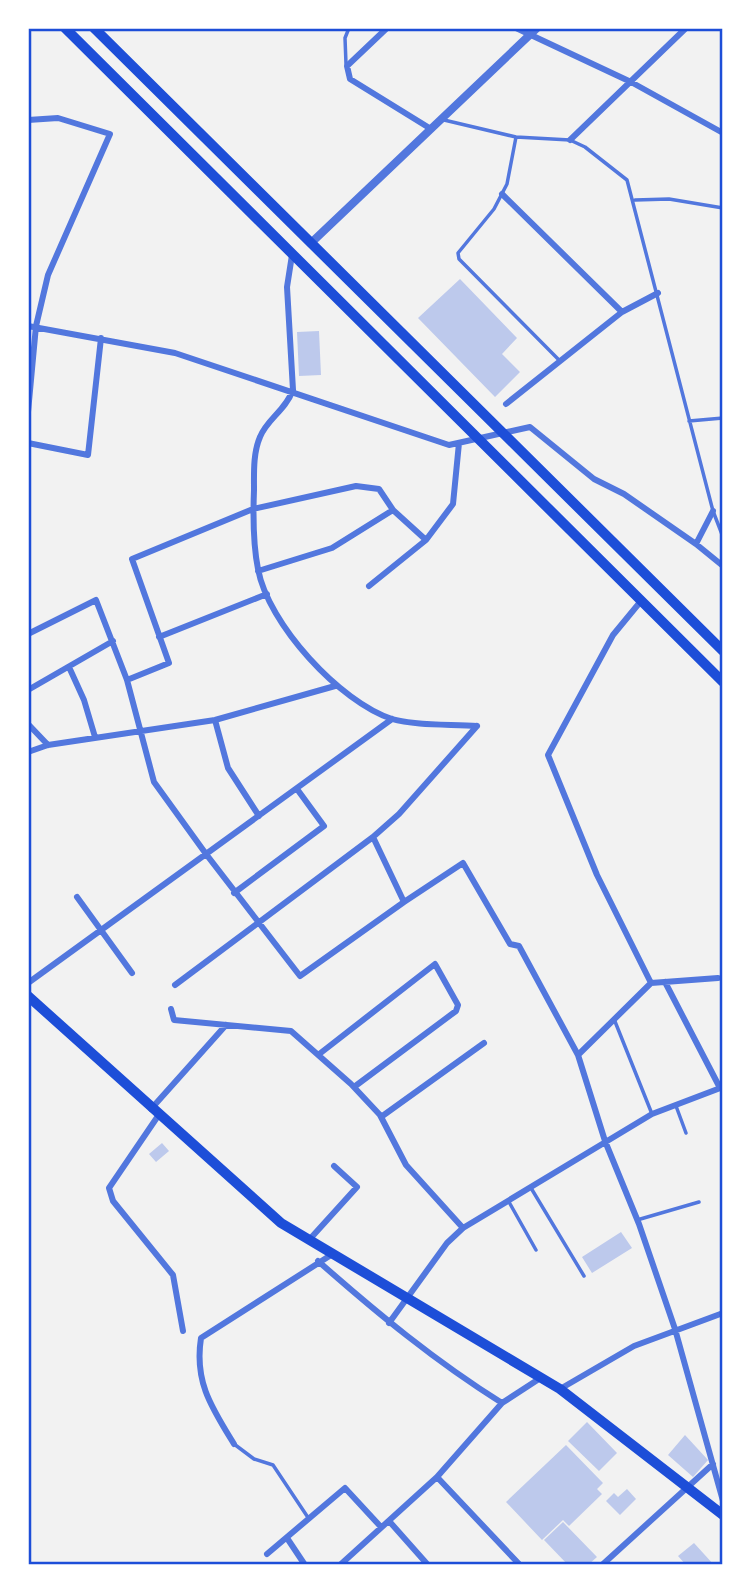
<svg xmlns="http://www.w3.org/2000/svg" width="751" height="1593" viewBox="0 0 751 1593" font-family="Karla,sans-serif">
<rect width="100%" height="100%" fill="#f2f2f2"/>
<!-- building -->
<path fill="#bdc9ec" d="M460 279 517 338 502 354 520 372 495 397 418 318Z
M319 331 321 375 299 376 297 332Z
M162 1143 169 1151 156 1162 149 1154Z
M621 1232 632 1248 592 1273 582 1257Z
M587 1422 617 1453 599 1471 568 1441Z
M685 1435 708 1460 693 1477 668 1455Z
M566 1445 603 1483 597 1489 602 1494 569 1526 563 1520 542 1540 506 1502Z
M627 1489 636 1499 620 1515 606 1501 614 1493 618 1497Z
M563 1522 597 1557 588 1565H568L544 1540Z
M694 1543 714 1565H686L678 1556Z"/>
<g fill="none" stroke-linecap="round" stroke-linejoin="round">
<!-- service -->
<path stroke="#5277de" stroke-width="3.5" d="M346 64 345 38 349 28
M444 120 516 137 570 140 585 147 627 180 713 511 723 537
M516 137 507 184 494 209 458 253 459 259 560 361
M635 200 669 199 723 208
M689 421 723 418
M614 1019 652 1114
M676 1106 686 1133
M531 1188 584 1276
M509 1202 536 1250
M637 1220 699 1202
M234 1444 254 1459 273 1465 309 1519"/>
<!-- minor -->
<path stroke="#5277de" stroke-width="6" d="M387 28 347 66 350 79 431 129
M516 28 631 82 723 133
M28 120 58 118 110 134 48 275 36 326 28 412
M570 140 686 28
M502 194 622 312
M292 255 287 287 293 390C285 411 267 419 260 437 253 453 254 473 254 490 253 515 253 544 258 569 268 624 340 702 392 719 415 726 453 724 477 726
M28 326 175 353 449 445 530 427 594 479 624 494 696 544 713 511
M506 404 622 312 658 293
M28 443 88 455 101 338
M696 544 723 566
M258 571 332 548 393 510
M369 586 426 540 453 504 459 443
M641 601 613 635 548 755 597 875 651 983
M28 634 96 600 127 680 154 782 206 854 392 719
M159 637 267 594
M69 667 84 700 95 737
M127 680 169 663 132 559 253 509 356 486 379 489 393 510 426 540
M28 690 113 641
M215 720 228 768 259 816
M28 724 48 745
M477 726 399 814 373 837 404 902 463 863 510 944 519 946 578 1055 605 1141 639 1224 675 1329 723 1501
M28 752 48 745 215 720 335 686
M234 893 324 826 297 789
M77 897 132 973
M665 982 720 1088
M28 983 206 854 300 976 404 902
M175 985 373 837
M171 1009 174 1020 291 1031 351 1084 380 1115 406 1165 463 1228
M318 1055 435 964 458 1005 456 1011 354 1087
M578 1055 651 983 718 978
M151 1109 226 1025
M158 1116 109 1188 113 1201 173 1275 183 1331
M381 1117 484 1043
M309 1240 357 1187 334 1166
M318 1261C377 1313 435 1361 502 1403
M389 1323 447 1243 463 1228 652 1114 723 1087
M560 1389 634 1346 723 1313
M234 1444C212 1408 194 1382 201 1338L331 1255
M437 1477 520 1565
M389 1521 428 1565
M287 1538 305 1565
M267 1554 345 1488 381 1527
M340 1565 437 1477 502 1403 542 1377
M602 1565 713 1464"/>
<!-- tertiary -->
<path stroke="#5277de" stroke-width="8" d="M311 243 537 28"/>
<!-- primary -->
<path stroke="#1d4ed8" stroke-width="10" d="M65 28 723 682
M94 28 723 651
M28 996 281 1223 560 1389 723 1515"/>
</g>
<!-- border -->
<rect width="751" height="1593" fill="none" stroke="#ffffff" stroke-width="60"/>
<rect x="30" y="30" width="691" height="1533" fill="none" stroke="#1d4ed8" stroke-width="2.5"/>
</svg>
